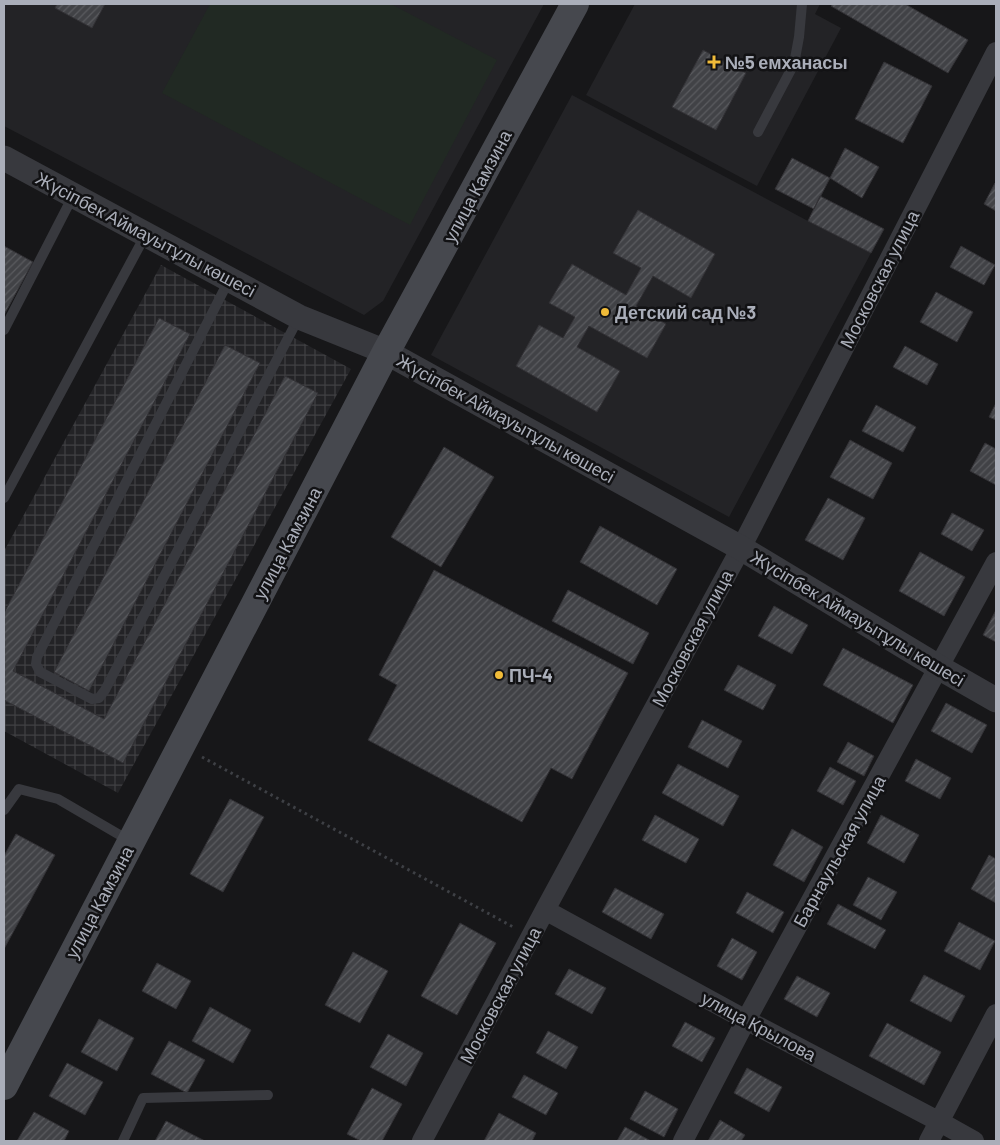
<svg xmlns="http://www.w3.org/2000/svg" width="1000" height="1145" viewBox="0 0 1000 1145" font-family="Barlow,sans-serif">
<defs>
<pattern id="industrial-grid" width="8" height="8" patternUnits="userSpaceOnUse" patternTransform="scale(1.25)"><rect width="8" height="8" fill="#232326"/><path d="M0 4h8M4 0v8" fill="none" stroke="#404043"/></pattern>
<pattern id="building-hatch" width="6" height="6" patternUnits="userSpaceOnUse" patternTransform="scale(1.25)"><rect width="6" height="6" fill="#414246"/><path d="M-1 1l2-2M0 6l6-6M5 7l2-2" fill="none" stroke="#5a5b5f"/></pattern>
</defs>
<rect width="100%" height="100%" fill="#171719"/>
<!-- built -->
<path fill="#232326" d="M4 4H544L383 301 364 315 4 126Z
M635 4H820L815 14 841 28 757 186 586 95Z
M572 95 808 221 871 253 729 517 431 355Z"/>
<!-- industrial -->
<path fill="url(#industrial-grid)" d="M161 265 351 369 118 793 4 731V551Z"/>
<!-- green -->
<path fill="#212923" d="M210 4H391L497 60 410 225 162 93Z"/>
<!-- building -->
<path fill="url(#building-hatch)" stroke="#323135" d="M57 4H105L92 28 55 8Z
M833 4H905L968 40 948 73 831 6Z
M703 50 746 73 716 130 672 107Z
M884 62 932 86 903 143 855 119Z
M845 148 879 167 862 198 830 178Z
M792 158 830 178 814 209 775 189Z
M995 183H996V211L984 204Z
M820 196 884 229 871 253 808 221Z
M638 210 715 254 691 298 653 276 636 306 666 324 647 358 589 326 577 347 620 371 597 412 516 366 539 325 563 338 575 317 549 303 572 264 626 295 641 268 613 253Z
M4 246 33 262 4 315Z
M961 246 995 265 984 285 950 267Z
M936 292 973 312 957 342 920 322Z
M159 318 190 334 13 671 104 719 285 376 318 393 123 763 4 700V613Z
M225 345 260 363 89 691 54 672Z
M905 346 938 364 927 385 893 367Z
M996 403V420L989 417Z
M876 405 916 427 903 452 862 431Z
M850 440 892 463 873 499 830 477Z
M985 443 996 449V485L970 471Z
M444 447 494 477 441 567 391 537Z
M828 498 865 518 843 560 805 540Z
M952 513 984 530 972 551 941 534Z
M600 526 677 569 657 605 580 562Z
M920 552 965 577 944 616 899 591Z
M434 570 628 673 572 779 551 768 522 822 368 740 397 685 379 675Z
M568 590 649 633 633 664 552 621Z
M774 606 808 625 792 654 758 636Z
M996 610V642L983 635Z
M843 648 913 685 893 723 823 685Z
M738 665 776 685 763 710 724 690Z
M946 703 987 725 972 753 931 731Z
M702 720 742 741 728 768 688 747Z
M848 742 874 756 864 776 837 762Z
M916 759 951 778 940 799 905 781Z
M678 764 739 796 723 826 662 793Z
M830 767 856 781 843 805 817 791Z
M230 799 264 817 223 892 190 874Z
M655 815 699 839 686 863 642 840Z
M881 815 919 835 904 863 867 843Z
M792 829 823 847 804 882 773 865Z
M16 834 55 855 4 949V856Z
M989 855 996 859V903L971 889Z
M868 877 897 892 881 920 853 905Z
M615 888 664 914 651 939 602 912Z
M747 892 784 912 773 933 736 913Z
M838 904 886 930 875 949 827 924Z
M959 922 995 941 980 970 944 951Z
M460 923 496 943 457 1015 421 996Z
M732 938 757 952 742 980 717 966Z
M353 952 388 971 360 1023 325 1005Z
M157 963 191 981 176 1009 142 991Z
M569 969 606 988 592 1014 555 994Z
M924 975 965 996 951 1022 910 1001Z
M797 976 830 993 817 1017 784 999Z
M210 1007 251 1030 233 1063 192 1041Z
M99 1019 134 1038 117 1071 81 1052Z
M685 1022 715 1038 702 1062 672 1046Z
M887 1023 941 1052 924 1085 869 1056Z
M548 1031 578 1047 566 1069 536 1053Z
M388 1034 423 1053 406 1086 370 1067Z
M169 1041 205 1060 187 1093 151 1074Z
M67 1063 103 1082 85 1115 49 1096Z
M747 1068 782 1087 769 1112 734 1093Z
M524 1075 558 1093 546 1115 512 1097Z
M372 1088 402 1104 382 1141H361L347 1134Z
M645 1091 678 1109 664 1137 630 1119Z
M34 1112 69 1131 64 1141H17Z
M499 1113 536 1133 532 1141H484Z
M720 1120 745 1135 741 1141H708Z
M166 1121 205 1141H155Z
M625 1127 651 1141H617Z"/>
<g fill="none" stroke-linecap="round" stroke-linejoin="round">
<!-- path -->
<path stroke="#3e4045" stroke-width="3" stroke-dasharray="2.5 4" stroke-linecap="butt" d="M202 757 515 928"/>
<!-- service -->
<path stroke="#38393e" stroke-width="10" d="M758 132 794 64 799 37 802 4
M229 280 37 657 36 664 40 672 92 699 99 698 105 690 299 317
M4 330 73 196
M4 498 146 234
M4 810 19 789 58 799 130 841
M123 1141 143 1098 268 1095"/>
<!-- minor -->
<path stroke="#38393e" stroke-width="20" d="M545 910 746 1020 940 1122 974 1141
M422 1141 545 910 741 548 996 52
M683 1141 746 1020 996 562
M929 1141 996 1014"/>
<!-- tertiary -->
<path stroke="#38393e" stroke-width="25" d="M4 158 299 317 386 352 741 548 940 668 996 700"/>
<!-- secondary -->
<path stroke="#46484e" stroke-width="28" d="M4 1086 386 352 575 4"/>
</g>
<!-- markers -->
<g fill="#f0bb39" stroke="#121214" stroke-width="2">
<path d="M711.5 54.5h5v5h5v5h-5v5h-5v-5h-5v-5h5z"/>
<circle cx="605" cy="312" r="5"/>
<circle cx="499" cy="675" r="5"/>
</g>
<g text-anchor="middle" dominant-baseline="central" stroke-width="5" stroke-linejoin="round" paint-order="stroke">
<!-- poi labels -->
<g font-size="18" font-weight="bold" fill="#aaaeb9" stroke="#121214" text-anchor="start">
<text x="725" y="62">№5 емханасы</text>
<text x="615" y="312">Детский сад №3</text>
<text x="509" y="675">ПЧ-4</text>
</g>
<!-- street labels -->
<g font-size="18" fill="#aaaeb9" stroke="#121214">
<text transform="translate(477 186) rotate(-62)">улица Камзина</text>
<text transform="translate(146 234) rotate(28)">Жүсіпбек Аймауытұлы көшесі</text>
<text transform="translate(879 279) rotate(-63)">Московская улица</text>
<text transform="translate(506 418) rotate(29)">Жүсіпбек Аймауытұлы көшесі</text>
<text transform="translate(287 543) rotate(-62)">улица Камзина</text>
<text transform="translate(858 618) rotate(31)">Жүсіпбек Аймауытұлы көшесі</text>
<text transform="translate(692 638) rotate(-62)">Московская улица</text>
<text transform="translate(839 851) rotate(-61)">Барнаульская улица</text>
<text transform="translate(99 902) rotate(-62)">улица Камзина</text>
<text transform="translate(500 995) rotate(-62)">Московская улица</text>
<text transform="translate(759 1026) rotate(28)">улица Крылова</text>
</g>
</g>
<!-- border -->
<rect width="1000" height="1145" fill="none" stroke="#aaaeb9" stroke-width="10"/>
</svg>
